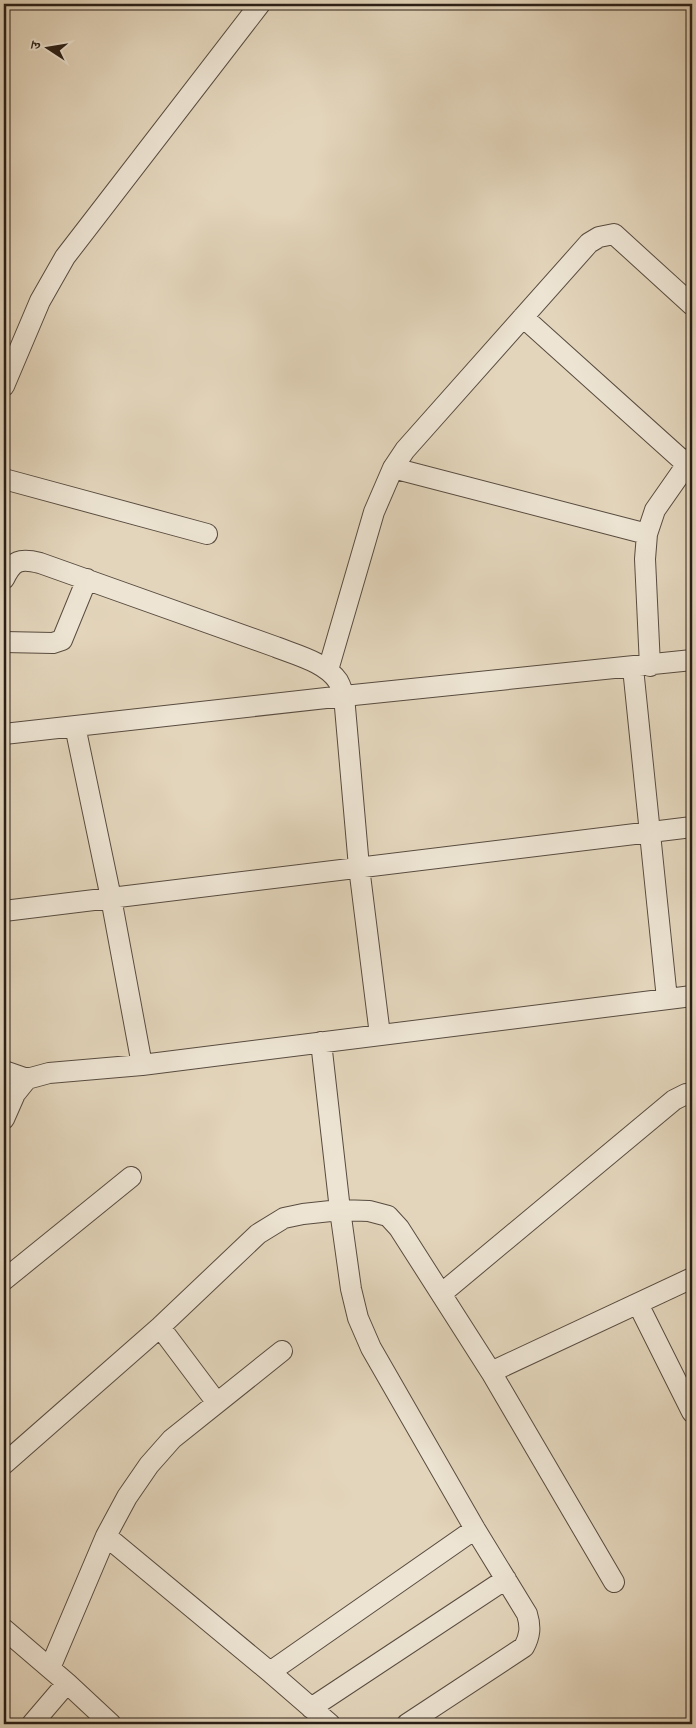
<svg xmlns="http://www.w3.org/2000/svg" width="696" height="1728" viewBox="0 0 696 1728" font-family="Vollkorn,'Noto Serif Devanagari',serif">
<rect width="100%" height="100%" fill="#e3d5bb"/>
<filter id="stains"><feTurbulence type="fractalNoise" baseFrequency=".004" numOctaves="4"/><feColorMatrix values="0 0 0 0 .2 0 0 0 0 .09 0 0 0 0 .02 0 0 0 .5 -.17"/></filter>
<radialGradient id="worn" r=".72"><stop offset=".6" stop-color="#630" stop-opacity="0"/><stop offset="1" stop-color="#630" stop-opacity=".3"/></radialGradient>
<g fill="none" stroke-linecap="round" stroke-linejoin="round">
<!-- minor casing -->
<g stroke="#584c40" stroke-width="22">
<path id="minor" d="M523 317 692 469
M4 386 40 301 65 257 260 4
M393 468 647 534
M4 479 207 534
M4 579C13 560 20 558 40 563L276 647C296 655 325 662 338 681 341 686 342 691 344 696L359 867 380 1035
M4 642 53 643 62 640 87 579
M650 666 645 559 647 534 655 510 692 457
M633 668 667 999
M328 670 374 512 393 468 405 450 589 243 599 237 614 234 692 305
M75 726 111 898 142 1065
M4 734 344 696 692 660
M4 911 692 827
M321 1042 340 1210 351 1289 358 1318 371 1348 475 1529 527 1614C531 1627 530 1636 524 1647L407 1724
M4 1071 27 1079
M4 1119 15 1094 27 1079 49 1073 142 1065 692 996
M4 1280 131 1177
M441 1294 674 1100 686 1094H692
M638 1304 692 1412
M160 1327 217 1403
M491 1372 692 1278
M4 1464 160 1327 258 1234 284 1218 303 1214 340 1210 369 1211 388 1216 399 1228 491 1372 614 1582
M106 1536 270 1672 330 1724
M4 1629 67 1683 111 1724
M50 1668 106 1536 127 1497 149 1465 172 1439 282 1351
M270 1672 475 1529
M311 1708 506 1579
M32 1724 67 1683"/>
</g>
<!-- minor -->
<use href="#minor" stroke="#ede4d3" stroke-width="20"/>
</g>
<!-- margin -->
<rect width="696" height="1728" fill="none" stroke="#e3d5bb" stroke-width="20"/>
<rect x="5" y="5" width="686" height="1718" fill="none" stroke="#2a1f17" stroke-width="2.5"/>
<rect x="10" y="10" width="676" height="1708" fill="none" stroke="#2a1f17"/>
<!-- north arrow -->
<g transform="translate(48 48) rotate(282)" stroke="#ede4d3" stroke-width="4" paint-order="stroke">
<path d="M0-4L9 19L0 12L-9 19Z" fill="#2a1f17"/>
<text y="-8" font-size="14" font-weight="bold" text-anchor="middle" fill="#2a1f17">उ</text>
</g>
<rect width="100%" height="100%" filter="url(#stains)"/>
<rect width="100%" height="100%" fill="url(#worn)"/>
</svg>
